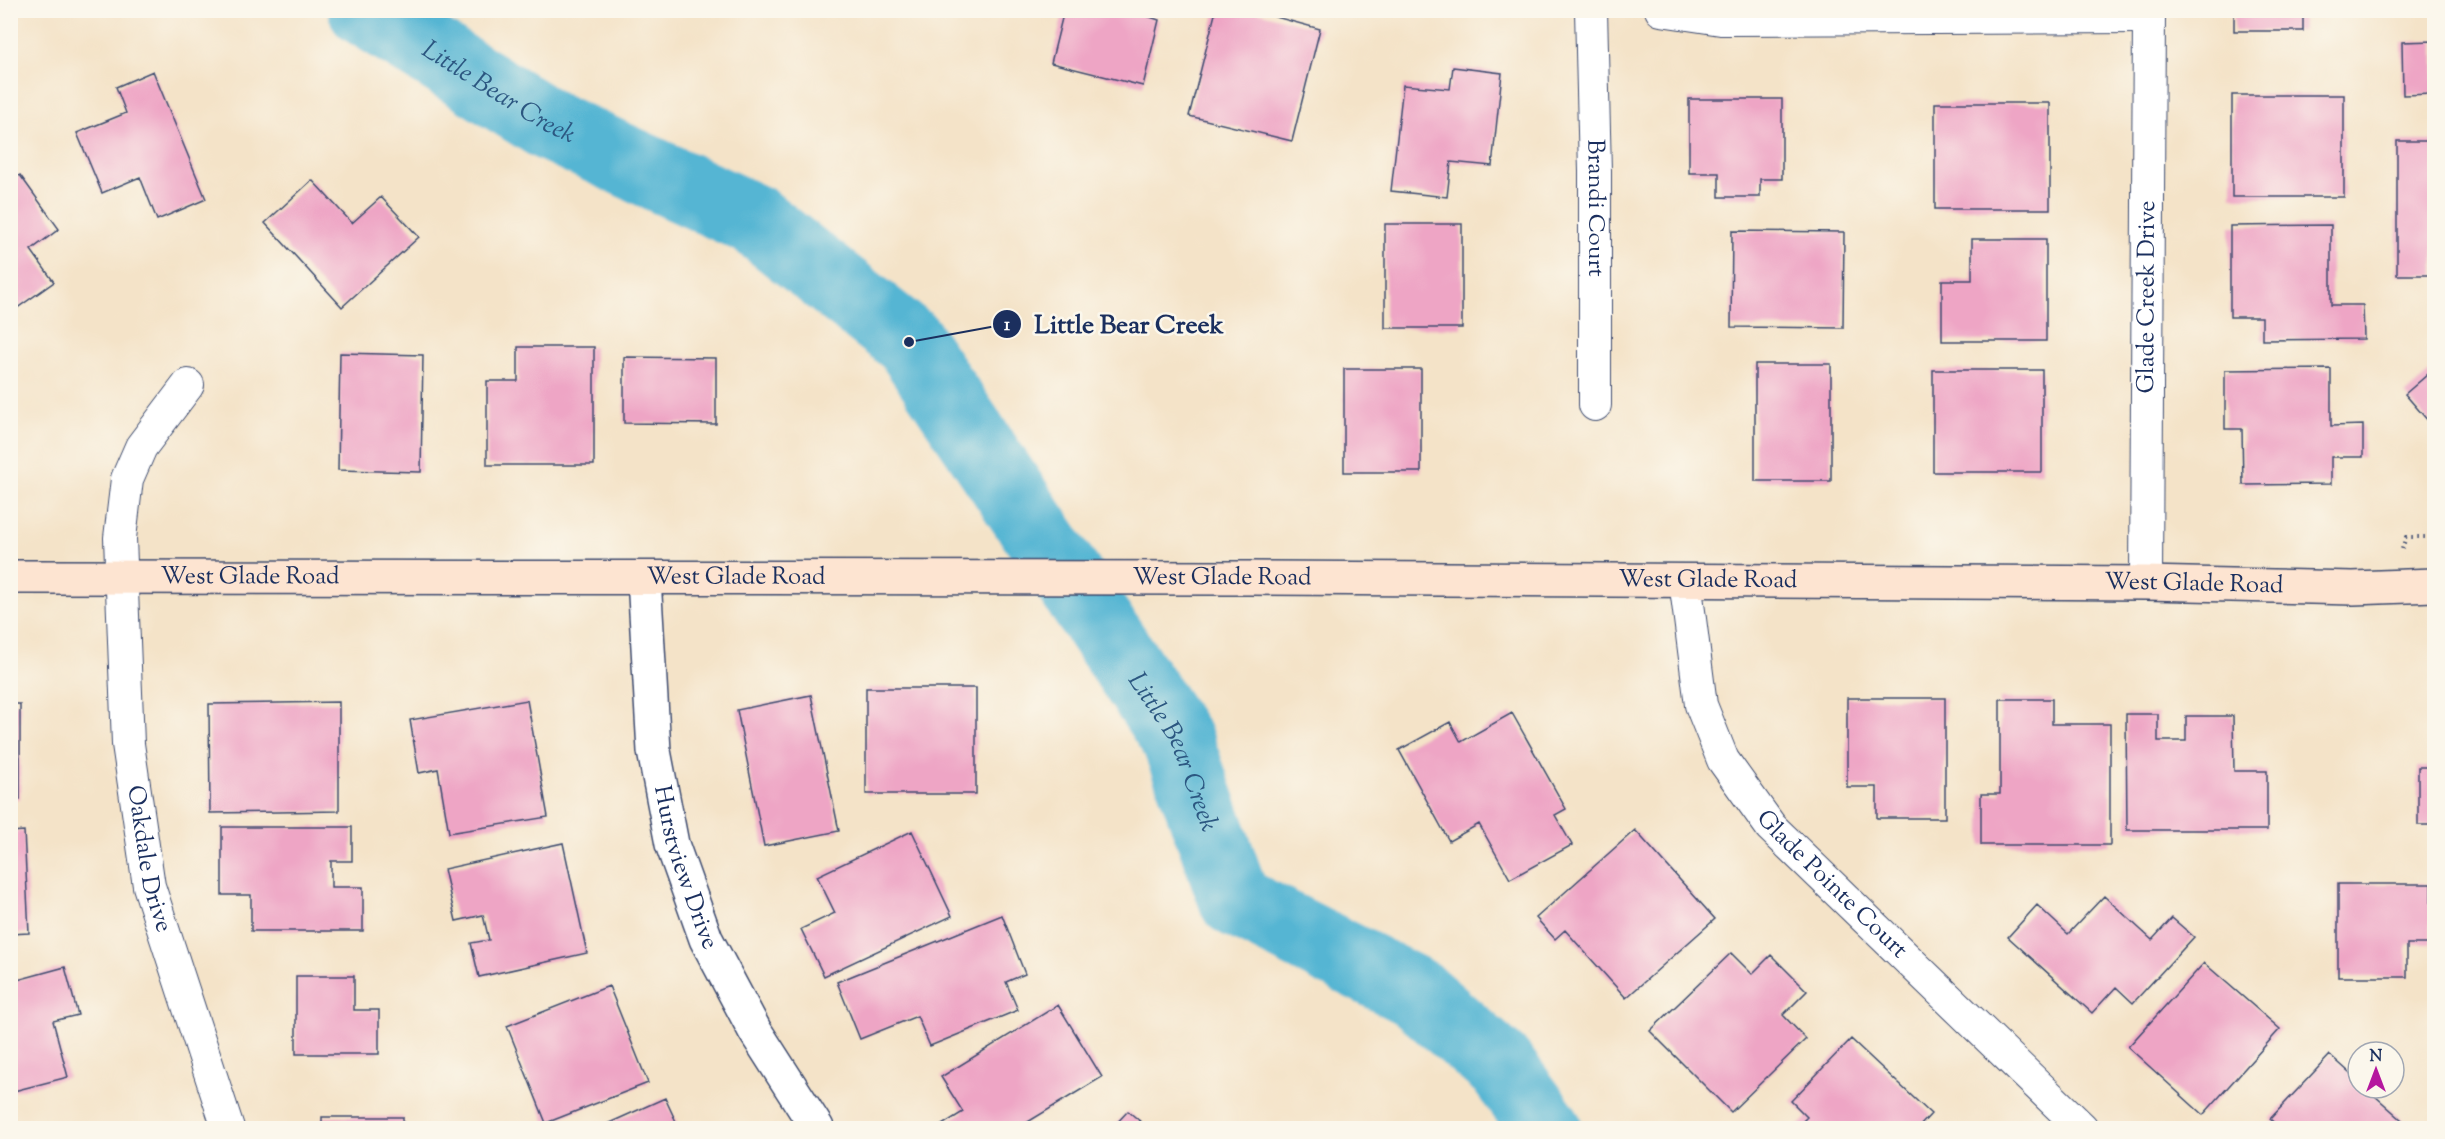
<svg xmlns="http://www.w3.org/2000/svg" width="2445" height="1139" viewBox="0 0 2445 1139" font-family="'Sorts Mill Goudy',serif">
<rect width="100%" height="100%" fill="#fbf7ec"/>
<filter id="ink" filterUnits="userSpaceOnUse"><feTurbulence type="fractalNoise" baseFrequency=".0167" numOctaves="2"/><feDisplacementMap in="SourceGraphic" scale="12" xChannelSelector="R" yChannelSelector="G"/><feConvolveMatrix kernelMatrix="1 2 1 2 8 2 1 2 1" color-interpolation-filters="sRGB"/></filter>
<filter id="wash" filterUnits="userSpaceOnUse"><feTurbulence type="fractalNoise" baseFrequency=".008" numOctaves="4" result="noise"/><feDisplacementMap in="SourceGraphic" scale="24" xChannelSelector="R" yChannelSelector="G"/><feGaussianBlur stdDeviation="1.35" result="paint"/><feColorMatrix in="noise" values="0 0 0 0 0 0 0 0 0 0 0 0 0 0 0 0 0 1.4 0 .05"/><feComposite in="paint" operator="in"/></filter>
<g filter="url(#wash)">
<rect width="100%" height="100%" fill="#f4e3c8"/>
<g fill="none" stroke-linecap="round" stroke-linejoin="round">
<!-- river -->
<path stroke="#54b5d3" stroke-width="72" id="s1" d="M364 10 548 125 754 220 909 342 1177 740 1235 901 1416 993 1501 1067 1546 1128"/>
</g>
<g id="blocks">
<!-- building -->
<path fill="#eea5c5" d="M1064 10H1129L1159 20 1143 86 1051 63Z
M1216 10H1250L1320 29 1292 141 1189 116Z
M2234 10H2303V31H2234Z
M2434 41V94L2403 95 2402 42Z
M1453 67 1502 73 1492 166 1451 162 1447 197 1391 191 1403 85 1450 89Z
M153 71 206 199 157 220 140 177 102 193 77 133 126 113 116 87Z
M2232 95H2344V197H2232Z
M1689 99H1782V179H1760V197H1719V173H1689Z
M1935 103H2050V209H1935Z
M2397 141H2434V275H2397Z
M20 175 59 229 31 250 54 282 10 313V182Z
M312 180 352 223 381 197 419 237 342 307 265 223Z
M1385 224H1462V328H1385Z
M2331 225V305H2363L2364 339 2262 340V317H2230V226Z
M1732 231 1844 232 1843 328 1731 327Z
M1972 239H2046V341H1942V280H1972Z
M518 347H594V465H487V381H518Z
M340 353 423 355 421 472 338 470Z
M624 357 716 358V424L624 423Z
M1755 364H1831V481H1755Z
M1344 369H1421V472H1344Z
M2331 369V426L2363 425V457H2331V484L2243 485 2242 429H2225V370Z
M2434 369V418L2429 422 2405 394Z
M1933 370H2042V472H1933Z
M866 688H976V794H866Z
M811 695 839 831 764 846 737 710Z
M1847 698H1945V818H1877V787H1847Z
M2000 699H2052V724H2110V845H1981V794H2000Z
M527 700 548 817 449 833 438 769 419 773 410 720Z
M339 702V811L210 813 209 704Z
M10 704H20V799H10Z
M1512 713 1566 809 1555 815 1572 845 1510 879 1479 824 1449 841 1399 750 1450 722 1461 742Z
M2126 714H2158V741H2186V716H2233L2234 771H2267V830H2127Z
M2418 767H2434V825H2418Z
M222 827H352V861H331V887H363V931H251V895H222Z
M1635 830 1715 919 1626 998 1565 930 1555 939 1536 918Z
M24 831 29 933 10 934V832Z
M912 831 952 916 824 976 801 929 835 913 817 876Z
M563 843 587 953 479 977 471 943 489 940 483 915 456 921 444 869Z
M2338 884H2431V944H2407V977H2338Z
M2104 896 2152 940 2172 918 2194 937 2133 1003 2116 987 2092 1013 2008 937 2037 905 2068 934Z
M1002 915 1025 974 1006 982 1018 1010 930 1046 917 1016 860 1039 837 982Z
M1731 953 1752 974 1771 955 1807 991 1783 1015 1806 1039 1731 1112 1650 1031Z
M2204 963 2280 1029 2203 1115 2128 1047Z
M65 967 78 1015 53 1021 68 1077 10 1092V982Z
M296 976H354V1010H379V1054H296Z
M609 986 648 1083 546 1123 507 1026Z
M1058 1005 1102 1077 1018 1128H937L963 1112 941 1077Z
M1851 1039 1931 1114 1918 1128H1796L1807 1117 1791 1101Z
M2330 1055 2358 1080V1088H2366L2411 1128H2280L2270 1119Z
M665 1098 679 1128H598Z
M1128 1111 1148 1128H1112Z
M322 1117H403V1128H322Z"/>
</g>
</g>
<g filter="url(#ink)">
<use href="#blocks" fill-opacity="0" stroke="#3c4a6e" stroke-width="1.5"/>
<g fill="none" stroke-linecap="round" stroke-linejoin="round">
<!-- minor casing -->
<g stroke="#3c4a6e" stroke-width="34">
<g id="minor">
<path id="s2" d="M1591 10 1595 172V405"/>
<path d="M1661 10 1721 19 2149 17"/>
<path id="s3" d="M188 385 141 447 127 479 120 538 128 744 149 886 228 1128"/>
<path id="s4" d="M1685 580 1701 705 1723 760 1771 827 2082 1128"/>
<path id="s5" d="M2146 583 2149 10"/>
</g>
</g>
<!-- tertiary casing -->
<g stroke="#3c4a6e" stroke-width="36">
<g id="tertiary">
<path id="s6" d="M644 578 654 751 672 844 706 939 755 1031 817 1128"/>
</g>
</g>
<!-- secondary casing -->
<g stroke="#3c4a6e" stroke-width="36">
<g id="secondary">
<path id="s7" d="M10 577 1249 578 2146 583 2353 588 2434 585"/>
</g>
</g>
<!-- path -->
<path stroke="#3c4a6e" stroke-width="4" stroke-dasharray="1.5 4.5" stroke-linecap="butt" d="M2402 549 2406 537H2434"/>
<!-- minor -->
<use href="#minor" stroke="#fff" stroke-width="32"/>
<!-- tertiary -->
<use href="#tertiary" stroke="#fff" stroke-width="33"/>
<!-- secondary -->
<use href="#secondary" stroke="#fde4d1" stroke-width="33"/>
</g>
</g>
<g text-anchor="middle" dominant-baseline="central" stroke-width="5" stroke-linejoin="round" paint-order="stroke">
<!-- street labels -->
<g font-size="24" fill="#1b2f5e" stroke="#fbf7ec">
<text stroke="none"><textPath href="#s2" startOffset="198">Brandi Court</textPath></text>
<text stroke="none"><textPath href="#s5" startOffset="286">Glade Creek Drive</textPath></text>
<text stroke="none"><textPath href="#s7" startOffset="240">West Glade Road</textPath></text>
<text stroke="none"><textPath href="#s7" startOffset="726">West Glade Road</textPath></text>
<text stroke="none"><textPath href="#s7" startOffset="1212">West Glade Road</textPath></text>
<text stroke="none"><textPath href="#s7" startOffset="1698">West Glade Road</textPath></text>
<text stroke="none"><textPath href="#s7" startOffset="2184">West Glade Road</textPath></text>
<text stroke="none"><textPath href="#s3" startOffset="495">Oakdale Drive</textPath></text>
<text stroke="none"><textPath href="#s6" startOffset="294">Hurstview Drive</textPath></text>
<text stroke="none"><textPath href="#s4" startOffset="351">Glade Pointe Court</textPath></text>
</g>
<!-- water labels -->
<g font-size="26" font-style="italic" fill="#2c5781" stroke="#fbf7ec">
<text stroke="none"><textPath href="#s1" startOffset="158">Little Bear Creek</textPath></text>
<text stroke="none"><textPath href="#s1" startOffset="1130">Little Bear Creek</textPath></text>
</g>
</g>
<!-- callouts -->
<path fill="none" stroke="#1b2f5e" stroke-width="2" d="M909 342L1007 324"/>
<g fill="#1b2f5e" stroke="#fbf7ec" stroke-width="2">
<circle cx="909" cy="342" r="6"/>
<circle cx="1007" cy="324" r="15"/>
</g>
<g font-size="18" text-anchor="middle" font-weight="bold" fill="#fff">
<text x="1007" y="330">1</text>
</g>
<g font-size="26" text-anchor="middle" font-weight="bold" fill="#1b2f5e" stroke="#fbf7ec" stroke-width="5" stroke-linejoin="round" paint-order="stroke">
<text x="1129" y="333">Little Bear Creek</text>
</g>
<!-- margin -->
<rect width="2445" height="1139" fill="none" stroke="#fbf7ec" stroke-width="36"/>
<!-- north arrow -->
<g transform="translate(2376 1070)"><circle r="28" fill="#fbf7ec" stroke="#a1a7b3" stroke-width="1.5"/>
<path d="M0-4.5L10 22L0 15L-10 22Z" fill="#b5179e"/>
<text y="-9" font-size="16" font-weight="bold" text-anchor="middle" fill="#1b2f5e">N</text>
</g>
</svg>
